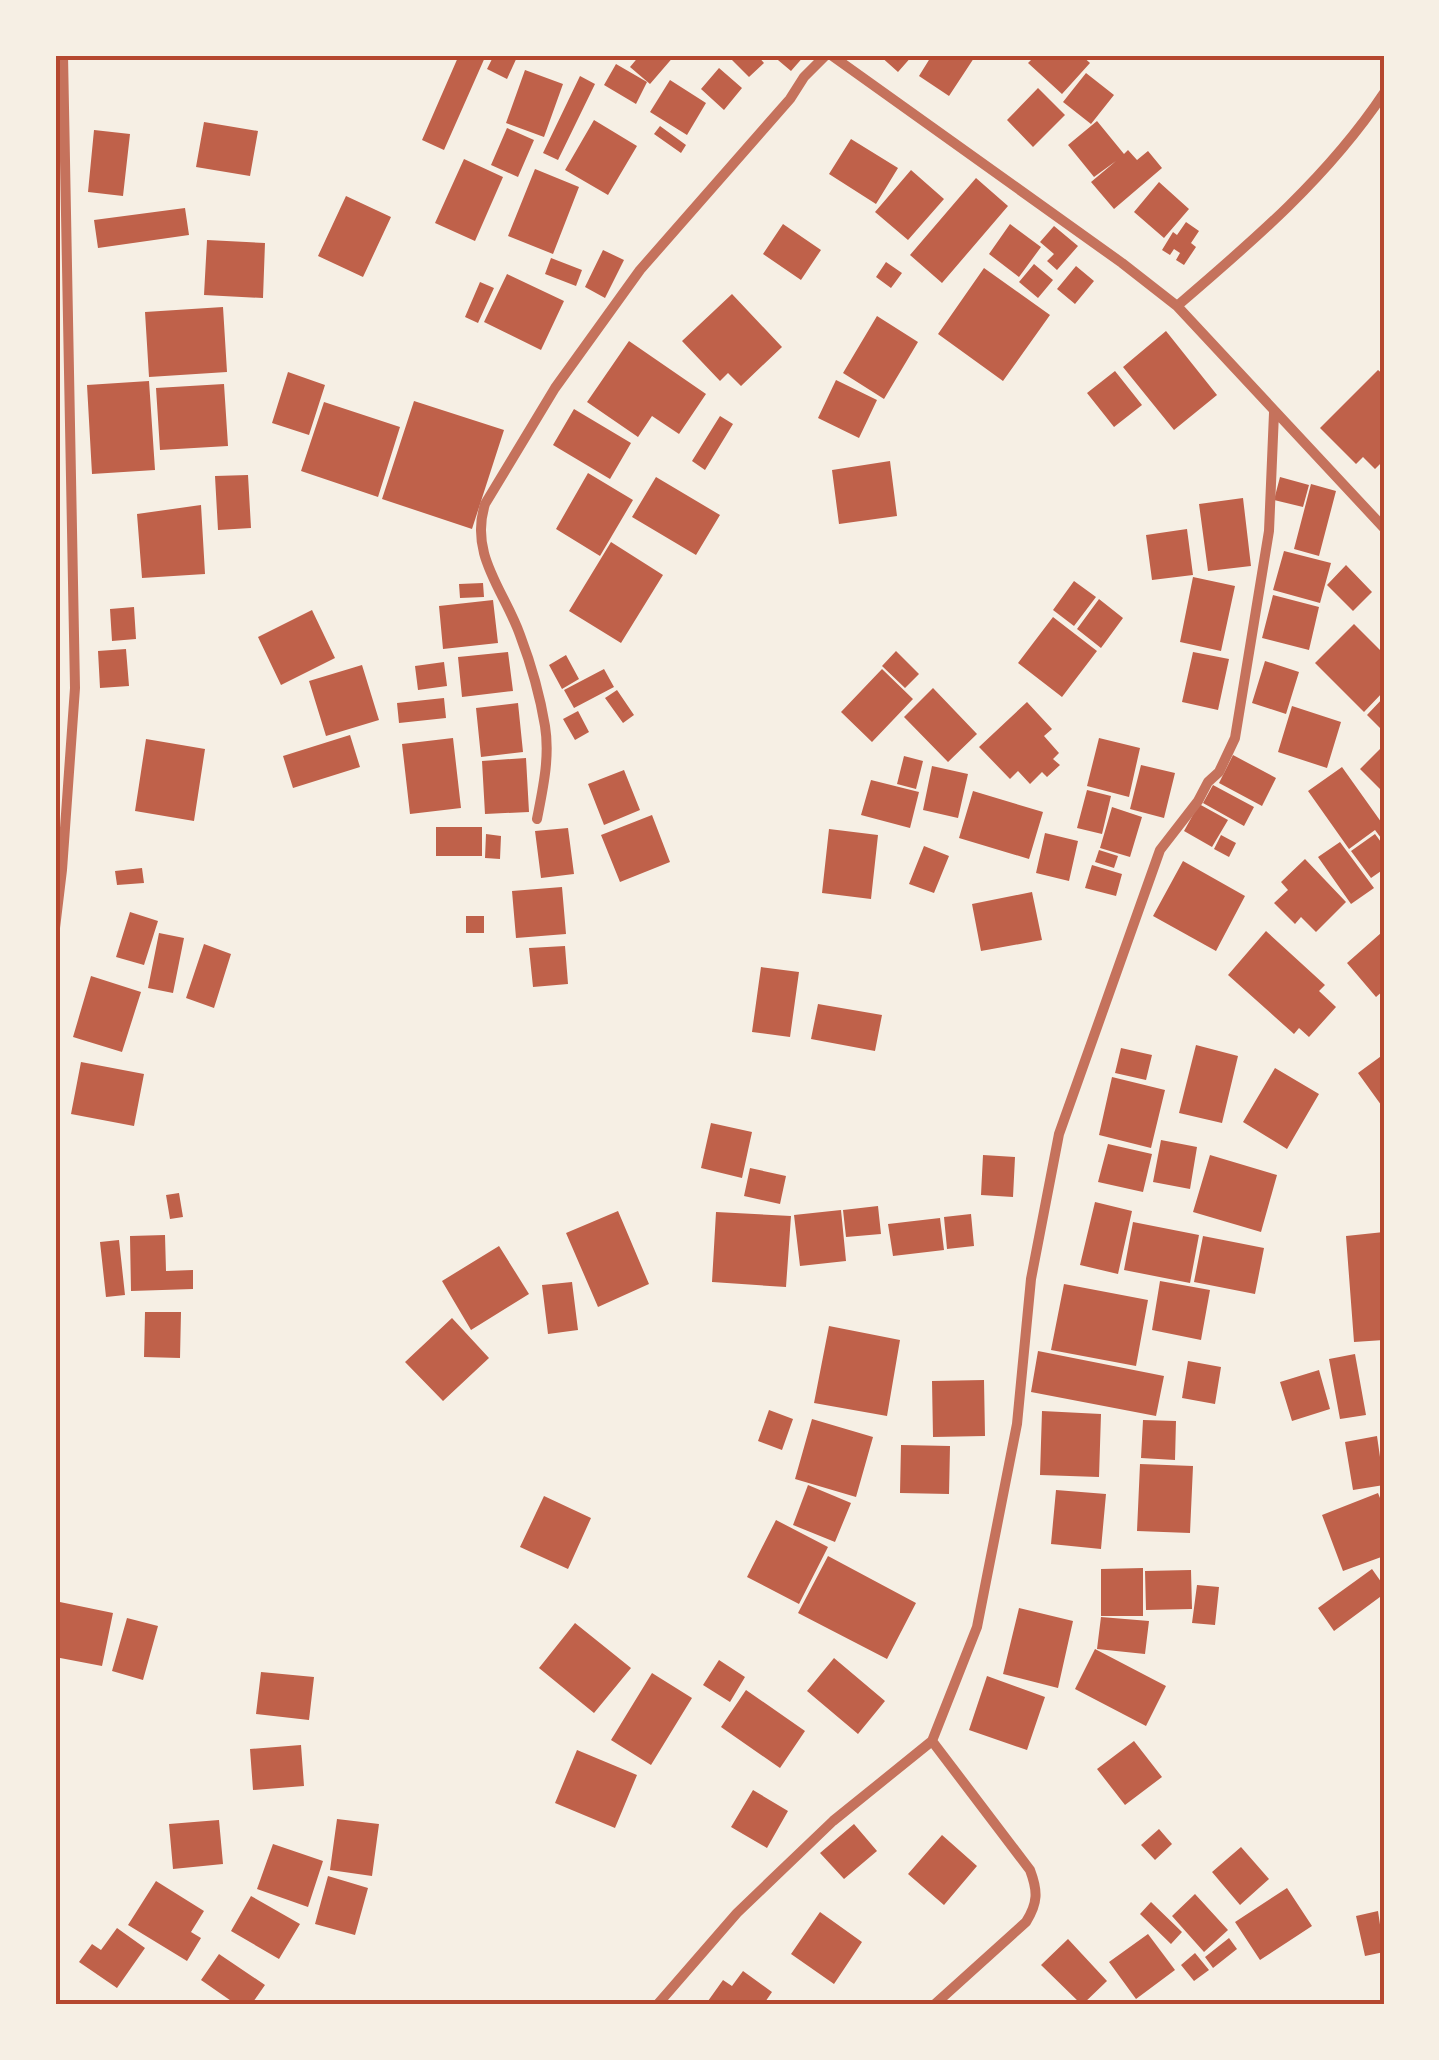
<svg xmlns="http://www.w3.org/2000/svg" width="1439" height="2060" viewBox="0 0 1439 2060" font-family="Inter,sans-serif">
<rect width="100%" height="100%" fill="#f6efe4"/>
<!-- building -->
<path fill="#bf614a" d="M459 55H486L444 150 422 140Z
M494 55H518L507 79 487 69Z
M640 55H675L650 84 630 67Z
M737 55H757L764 63 749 77 732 60Z
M772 55H805L791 71Z
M879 55H913L898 72Z
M932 55 974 58 949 96 919 76Z
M1036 55H1081L1090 63 1062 94 1028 63Z
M616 64 647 82 636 104 604 85Z
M719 68 742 88 724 110 701 89Z
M525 70 563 84 544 137 506 123Z
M1086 73 1114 95 1091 124 1063 102Z
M580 76 595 84 558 160 543 153Z
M670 80 706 103 687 135 650 112Z
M1038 88 1065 115 1033 147 1007 120Z
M594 120 637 146 608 195 565 170Z
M1097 121 1124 154 1128 150 1137 160 1148 151 1162 168 1114 209 1091 182 1116 161 1094 177 1068 145Z
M204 122 258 131 250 176 196 167Z
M660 126 686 145 681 153 654 134Z
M507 128 534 140 518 177 491 165Z
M94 130 130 134 123 196 88 192Z
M851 139 898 168 876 204 829 174Z
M464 159 503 177 475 241 435 223Z
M535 169 579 187 553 254 508 236Z
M911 170 944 199 908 240 875 212Z
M976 178 1008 206 942 283 910 255Z
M1159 182 1189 209 1164 238 1134 212Z
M346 196 391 217 363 277 318 256Z
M185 208 189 235 98 248 94 220Z
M1186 222 1199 231 1191 243 1196 247 1184 265 1176 260 1180 253 1174 249 1170 255 1162 250 1173 232 1177 235Z
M783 224 821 250 801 280 763 254Z
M1010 224 1041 247 1019 277 989 254Z
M1054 226 1078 246 1057 270 1047 261 1054 254 1040 242Z
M207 240 265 243 263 298 204 295Z
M603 250 624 260 605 298 585 287Z
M551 258 582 270 576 286 545 274Z
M886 262 902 273 891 288 876 277Z
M1034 264 1053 280 1038 298 1019 282Z
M1076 266 1094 281 1075 304 1057 289Z
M984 268 1050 315 1003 381 938 334Z
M507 274 564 301 541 350 484 322Z
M480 282 494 288 478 323 465 317Z
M732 294 782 347 741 386 728 373 720 381 682 341Z
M223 307 227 372 149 377 145 312Z
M877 316 918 342 884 399 843 373Z
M1166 331 1217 395 1174 430 1123 367Z
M629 341 706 394 679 434 652 416 638 437 587 402Z
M1378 370 1384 375V460L1375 469 1363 457 1356 464 1320 428Z
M1115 371 1142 405 1114 427 1087 393Z
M288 372 325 385 309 435 272 423Z
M836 380 877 400 859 438 818 418Z
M149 381 155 470 92 474 87 385Z
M224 384 228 446 160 450 156 388Z
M414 401 504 430 472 529 382 499Z
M324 402 400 427 378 497 301 471Z
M574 409 631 443 610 479 553 445Z
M720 416 733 424 705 470 692 461Z
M890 461 897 516 839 524 832 470Z
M588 473 633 500 600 556 556 529Z
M248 475 251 528 218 530 215 476Z
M656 477 720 515 696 555 632 517Z
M1280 477 1309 485 1303 507 1274 500Z
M1311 484 1336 491 1319 556 1294 549Z
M1243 498 1251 566 1208 571 1199 504Z
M201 505 205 574 142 578 137 514Z
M1187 529 1193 575 1152 580 1146 535Z
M611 542 663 575 621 643 569 611Z
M1284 551 1331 563 1320 603 1273 590Z
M1346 565 1372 592 1353 611 1327 585Z
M1193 577 1235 586 1221 651 1180 642Z
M1074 581 1096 597 1074 626 1053 610Z
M483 583 484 597 460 598 459 584Z
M1273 595 1319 607 1309 650 1262 638Z
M1099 599 1123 618 1101 648 1077 629Z
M493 600 498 643 443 649 439 606Z
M134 607 136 639 112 641 110 609Z
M312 610 335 658 281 685 258 637Z
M1053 617 1097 651 1062 697 1018 663Z
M1354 624 1384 654V691L1364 712 1315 663Z
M126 649 129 686 100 688 98 651Z
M896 651 919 674 905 688 882 666Z
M508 652 513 691 462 697 458 657Z
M1193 652 1229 659 1218 710 1182 702Z
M566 655 579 679 562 689 549 665Z
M1265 661 1299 672 1286 714 1252 703Z
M444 662 447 686 418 690 415 666Z
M362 665 379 720 326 736 309 681Z
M604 669 614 687 574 708 564 690Z
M882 669 913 699 872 742 841 712Z
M933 688 977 734 948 762 904 717Z
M617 690 634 715 623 723 605 698Z
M1384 697V732L1367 715Z
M444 698 446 718 399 723 397 703Z
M1027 702 1052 729 1044 736 1059 753 1053 759 1060 765 1047 777 1042 772 1030 784 1018 771 1010 779 979 747Z
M518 703 523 752 481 757 476 708Z
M1292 706 1341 722 1327 768 1278 752Z
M578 711 589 732 575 740 563 719Z
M350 735 360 767 293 788 283 756Z
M453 738 461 808 410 814 402 744Z
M1099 738 1140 748 1129 797 1087 786Z
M146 739 205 749 194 821 135 811Z
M1384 745V793L1360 769Z
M1233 755 1276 778 1262 806 1219 783Z
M904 756 923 761 916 789 897 784Z
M526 758 529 812 485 814 482 761Z
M1141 765 1175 773 1164 818 1130 809Z
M932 766 968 774 958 818 923 810Z
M1342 767 1384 826V842L1375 830 1349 849 1308 791Z
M624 770 640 810 604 825 588 784Z
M871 780 919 792 910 828 861 815Z
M1213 785 1254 807 1244 826 1203 803Z
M1087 790 1111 796 1102 834 1077 828Z
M973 791 1043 812 1029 859 959 838Z
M1199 804 1228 820 1212 847 1184 831Z
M1112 807 1142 817 1130 857 1100 848Z
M652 815 670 862 620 882 601 835Z
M436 827H482V856H436Z
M568 828 574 874 541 878 535 831Z
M829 829 878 835 871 899 822 893Z
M1045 833 1078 841 1069 881 1036 873Z
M486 834 501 836 500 859 485 858Z
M1375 834 1384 846V869L1371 878 1351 851Z
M1221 835 1236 843 1229 857 1214 849Z
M1340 842 1374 888 1351 904 1318 857Z
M924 846 949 856 934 893 909 884Z
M1099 850 1118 856 1114 868 1095 862Z
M1305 859 1346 902 1316 932 1301 917 1295 924 1274 903 1288 890 1281 882Z
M1183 861 1245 896 1216 951 1153 916Z
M1092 865 1122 874 1116 896 1085 888Z
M142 868 144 883 117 885 115 871Z
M562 887 566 934 516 938 512 891Z
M1032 892 1042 940 981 951 972 904Z
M130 912 158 921 144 965 116 957Z
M466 916H484V933H466Z
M1266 931 1325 985 1319 991 1336 1007 1309 1037 1299 1028 1294 1034 1228 975Z
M159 933 184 938 173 993 148 988Z
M1381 933 1384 937V990L1376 997 1347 963Z
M204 944 231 954 214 1008 186 998Z
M565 946 568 984 533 987 529 948Z
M761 967 799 972 790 1037 752 1032Z
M91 976 141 992 122 1052 73 1037Z
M818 1004 882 1015 875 1051 811 1039Z
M1196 1045 1238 1056 1222 1123 1179 1113Z
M1121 1048 1152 1055 1146 1080 1115 1073Z
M1384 1054V1109L1358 1073Z
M81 1062 144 1074 134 1126 71 1114Z
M1275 1068 1319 1094 1287 1149 1243 1122Z
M1112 1077 1165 1090 1151 1148 1099 1135Z
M711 1123 752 1132 742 1178 701 1168Z
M1161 1140 1197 1147 1190 1189 1153 1182Z
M1108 1144 1152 1154 1143 1192 1098 1182Z
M983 1155 1015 1157 1013 1197 981 1195Z
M1210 1155 1277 1175 1261 1232 1193 1212Z
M750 1168 786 1176 780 1204 744 1196Z
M179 1193 183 1217 170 1219 166 1195Z
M1095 1202 1132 1211 1118 1274 1080 1265Z
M878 1206 881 1234 846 1237 843 1210Z
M841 1210 846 1261 800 1266 794 1215Z
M618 1211 649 1284 598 1307 566 1233Z
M716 1212 791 1216 786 1287 712 1282Z
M971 1214 974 1246 947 1249 944 1217Z
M940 1218 944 1250 893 1256 888 1224Z
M1133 1222 1199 1235 1190 1283 1124 1270Z
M1384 1232V1340L1354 1342 1346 1236Z
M165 1235 166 1271 193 1270V1289L131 1291 130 1236Z
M1203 1236 1264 1248 1255 1294 1194 1282Z
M119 1240 125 1295 106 1297 100 1242Z
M499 1246 529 1294 471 1330 442 1281Z
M1160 1281 1210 1290 1201 1340 1152 1330Z
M572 1282 578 1330 548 1334 542 1285Z
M1064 1284 1148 1300 1136 1366 1051 1350Z
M145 1312H181L180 1358 144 1357Z
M452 1318 489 1358 443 1401 405 1362Z
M829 1326 900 1340 887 1416 814 1403Z
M1038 1351 1164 1376 1156 1416 1031 1392Z
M1355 1354 1366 1415 1340 1419 1329 1359Z
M1188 1361 1221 1367 1215 1404 1182 1398Z
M1319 1370 1330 1409 1292 1421 1280 1382Z
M984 1380 985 1436 933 1437 932 1381Z
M769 1410 793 1419 782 1450 758 1441Z
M1042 1411 1101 1414 1099 1477 1040 1475Z
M812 1419 873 1437 856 1497 795 1479Z
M1143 1420 1176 1421 1175 1460 1141 1458Z
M1377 1436 1384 1485 1353 1490 1345 1442Z
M901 1445 950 1446 949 1494 900 1493Z
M1140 1464 1193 1466 1190 1533 1137 1531Z
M808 1485 851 1503 835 1542 793 1525Z
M1056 1490 1106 1494 1101 1549 1051 1544Z
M1378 1493 1384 1508V1556L1343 1571 1322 1515Z
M544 1496 591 1518 568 1569 520 1547Z
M776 1520 828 1547 799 1604 747 1577Z
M828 1556 916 1603 887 1659 798 1613Z
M1143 1568V1616H1101V1569Z
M1372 1569 1384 1586V1594L1334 1631 1318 1608Z
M1191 1570 1192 1609 1146 1610 1145 1571Z
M1197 1585 1219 1587 1215 1625 1192 1623Z
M55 1601 113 1613 102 1666 55 1657Z
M1019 1608 1073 1621 1058 1688 1003 1674Z
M1101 1617 1149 1621 1145 1654 1097 1649Z
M127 1618 158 1626 143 1680 112 1671Z
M575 1623 631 1668 594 1713 539 1668Z
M1095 1649 1166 1686 1146 1726 1075 1689Z
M834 1658 885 1701 858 1734 807 1691Z
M719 1660 745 1677 730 1702 703 1685Z
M261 1672 314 1677 309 1720 256 1714Z
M652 1673 692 1698 651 1765 611 1740Z
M987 1676 1045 1697 1027 1750 969 1730Z
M746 1690 805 1731 780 1768 721 1727Z
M1134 1741 1162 1777 1125 1805 1097 1769Z
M301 1745 304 1786 253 1790 250 1749Z
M577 1750 637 1775 615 1828 555 1803Z
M753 1790 788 1811 767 1848 731 1827Z
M337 1819 379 1824 372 1876 330 1870Z
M219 1820 223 1864 173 1869 169 1824Z
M854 1824 877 1851 844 1879 820 1853Z
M1159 1829 1172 1844 1155 1860 1141 1845Z
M942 1835 977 1866 944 1905 908 1874Z
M273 1844 323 1861 308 1907 257 1889Z
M1241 1847 1269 1879 1240 1905 1212 1872Z
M328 1876 368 1888 355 1935 315 1924Z
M156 1881 204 1911 191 1932 201 1938 187 1961 128 1925Z
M1287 1888 1312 1926 1260 1960 1235 1922Z
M1195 1894 1228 1930 1204 1952 1172 1916Z
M251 1896 300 1924 279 1959 231 1931Z
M1151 1902 1182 1932 1171 1944 1140 1914Z
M1378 1911 1384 1952 1365 1956 1356 1916Z
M820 1912 862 1942 834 1984 791 1954Z
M117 1928 145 1948 117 1988 79 1962 92 1944 101 1950Z
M1148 1934 1175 1970 1136 1999 1109 1962Z
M1229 1938 1237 1949 1213 1968 1205 1957Z
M1068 1939 1107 1981 1082 2005 1041 1965Z
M1195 1953 1209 1970 1194 1981 1181 1965Z
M219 1954 265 1985 251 2005H237L201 1980Z
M743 1971 772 1992 763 2005H715L708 2001 723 1980 732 1986Z"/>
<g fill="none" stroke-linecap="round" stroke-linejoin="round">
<!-- minor -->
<path stroke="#c5725c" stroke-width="10" d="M831 55 1122 263 1177 306 1384 528
M1177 306C1253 241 1328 177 1384 93
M537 819C543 788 550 757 545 726 540 696 531 664 520 635 504 590 469 555 485 504L555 388 640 270 790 99 804 77 826 55
M55 928 62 870 75 688 63 55
M932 1741 1030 1870C1038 1891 1038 1903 1026 1922L934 2005
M657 2005 737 1913 833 1821 932 1741 977 1627 1017 1424 1031 1279 1059 1134 1160 850 1198 801 1208 782 1219 772 1235 738 1269 531 1274 413"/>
</g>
<!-- border -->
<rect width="1439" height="2060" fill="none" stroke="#f6efe4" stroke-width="115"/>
<rect x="58" y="58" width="1324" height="1944" fill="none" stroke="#b5482f" stroke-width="4"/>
</svg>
